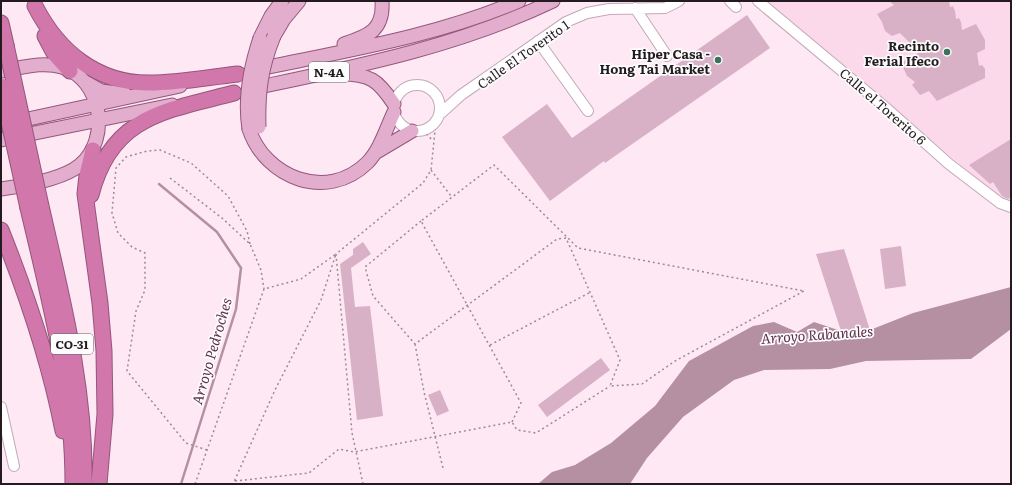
<svg xmlns="http://www.w3.org/2000/svg" width="1012" height="485" viewBox="0 0 1012 485" font-family="Literata,serif">
<rect width="100%" height="100%" fill="#fde8f3"/>
<!-- built -->
<path fill="#fbd9eb" d="M765 1H1011V204L1006 203Z"/>
<!-- water -->
<path fill="#b590a3" d="M1011 287V329L971 359 866 361 830 369 764 370 734 380 683 417 647 458 630 484H538L552 472 575 465 611 443 655 406 689 361 753 326 774 322 797 332 814 322 841 331 870 330 913 313Z"/>
<g fill="none" stroke-linecap="round" stroke-linejoin="round">
<!-- stream -->
<path stroke="#b590a3" stroke-width="2.5" d="M159 184 217 232 241 268 236 309 181 484"/>
</g>
<!-- building -->
<path fill="#d8b1c6" d="M889 1H949L950 7 953 6 955 11 956 19 959 18 961 22 962 30 976 24 985 40V49L977 53 979 66 982 65 985 69V78L937 101 929 91 920 95 912 85 915 82 907 76 901 63 918 53 909 48 907 44 909 42 900 33 892 36 885 31 882 22 877 14 894 5Z
M747 15 770 48 605 163 604 161 550 201 502 137 547 104 572 138Z
M1011 139V197L1008 199 1002 196 993 182 990 184 969 165Z
M363 242 371 254 351 268 355 307 370 306 383 416 357 420 340 264 353 255V249Z
M901 246 906 286 885 289 880 249Z
M844 249 870 330 841 331 816 254Z
M601 358 610 370 547 417 538 405Z
M440 390 449 411 437 416 428 395Z"/>
<g fill="none" stroke-linecap="round" stroke-linejoin="round">
<!-- minor casing -->
<g stroke="#c2a9b6" stroke-width="12">
<path id="minor" d="M730 1 736 7
M758 1 885 107 949 164 1000 203 1011 207
M635 8 667 56
M538 41 588 111
M394 108a23 23 0 1 1 46 0a23 23 0 1 1-46 0Z
M440 114 461 95 566 22 587 13 609 9 665 8 679 1
M1 407 14 466"/>
</g>
<!-- major casing -->
<g stroke="#94577a" stroke-width="15">
<path id="major" d="M274 36 284 19 299 1
M260 38 271 16 282 1
M344 44C369 36 384 30 382 1
M254 70C343 51 434 37 519 1
M1 71C21 68 42 61 62 67 102 79 111 139 80 165 63 179 23 186 1 189
M341 74C370 74 378 80 394 104
M85 82 101 91 125 94
M250 89C354 67 457 47 553 1
M1 125 180 86
M249 129C265 178 327 202 367 163 380 150 386 129 394 112
M1 140 172 105
M375 153 412 131"/>
</g>
<!-- highway casing -->
<g stroke="#94577a" stroke-width="17">
<path id="highway" d="M35 6C58 51 97 84 150 83 179 83 209 77 238 74
M1 23 6 45
M45 36 54 53 70 71
M93 150 87 175 85 194 100 303 104 351 105 414 99 484
M91 195C111 116 165 111 234 93
M41 206C62 298 86 389 84 484
M28 208C50 302 73 387 73 484
M1 230C27 295 50 363 63 431"/>
</g>
<!-- path -->
<path stroke="#9b8b93" stroke-width="1.5" stroke-dasharray="2 3" stroke-linecap="butt" d="M423 130 433 141
M431 170 451 196
M170 178 222 218 250 244 261 270 264 289
M421 221 365 267 373 296 415 344 557 239 566 238 620 360 610 386 642 384 675 361 804 291
M415 344 424 392 443 468
M490 345 589 293
M512 422 521 403 421 221 494 165 578 248 804 291
M207 450 186 443 127 371 136 311 145 290V253L132 247 118 233 112 213 116 168 126 157 147 151 160 150 191 163 228 196 247 231 250 244
M235 481 309 473 339 449 354 452 512 422 517 430 536 433 610 386
M195 484 264 289 301 279 336 254 321 300 275 390 233 484
M363 484 352 433 336 254 423 183 431 170 436 121"/>
<!-- minor -->
<use href="#minor" stroke="#fff" stroke-width="10"/>
<!-- major -->
<use href="#major" stroke="#e3adcd" stroke-width="13"/>
<!-- highway -->
<use href="#highway" stroke="#d177ab" stroke-width="15"/>
<!-- major-bridge casing -->
<g stroke="#94577a" stroke-width="15" stroke-linecap="butt">
<path id="major-bridge" d="M259 127C258 93 261 68 274 36
M249 129C244 98 250 68 260 38"/>
</g>
<!-- highway-bridge casing -->
<g stroke="#94577a" stroke-width="17" stroke-linecap="butt">
<path id="highway-bridge" d="M6 45 41 206
M1 86 28 208"/>
</g>
<!-- major-bridge -->
<use href="#major-bridge" stroke="#e3adcd" stroke-width="13"/>
<!-- highway-bridge -->
<use href="#highway-bridge" stroke="#d177ab" stroke-width="15"/>
</g>
<!-- markers -->
<g fill="#39735c" stroke="#fcfcfc" stroke-width="1.5">
<circle cx="947" cy="52" r="4"/>
<circle cx="718" cy="60" r="4"/>
</g>
<g text-anchor="middle" dominant-baseline="central" stroke-width="3.5" stroke-linejoin="round" paint-order="stroke">
<!-- shield labels -->
<g fill="#fcfcfc" stroke="#655e62" stroke-width="1">
<rect x="309" y="62" width="40" height="20" rx="3"/>
<rect x="51" y="334" width="42" height="20" rx="3"/>
</g>
<g font-size="12" font-weight="bold" fill="#241b20">
<text x="329" y="72">N-4A</text>
<text x="72" y="344">CO-31</text>
</g>
<!-- poi labels -->
<g font-size="13" font-weight="bold" fill="#241b20" stroke="#fcfcfc" text-anchor="end">
<text x="939" y="45">Recinto<tspan x="939" dy="15">Ferial Ifeco</tspan></text>
<text x="710" y="53">Hiper Casa -<tspan x="710" dy="15">Hong Tai Market</tspan></text>
</g>
<!-- street labels -->
<g font-size="13" fill="#241b20" stroke="#fcfcfc">
<text transform="translate(523 54) rotate(-35)">Calle El Torerito 1</text>
<text transform="translate(883 106) rotate(41)">Calle el Torerito 6</text>
</g>
<!-- water labels -->
<g font-size="14" font-style="italic" fill="#602f4c" stroke="#fcfcfc">
<text transform="translate(817 334) rotate(-4)">Arroyo Rabanales</text>
<text transform="translate(211 351) rotate(-74)">Arroyo Pedroches</text>
</g>
</g>
<!-- border -->
<rect width="1012" height="485" fill="none" stroke="#241b20" stroke-width="4"/>
</svg>
